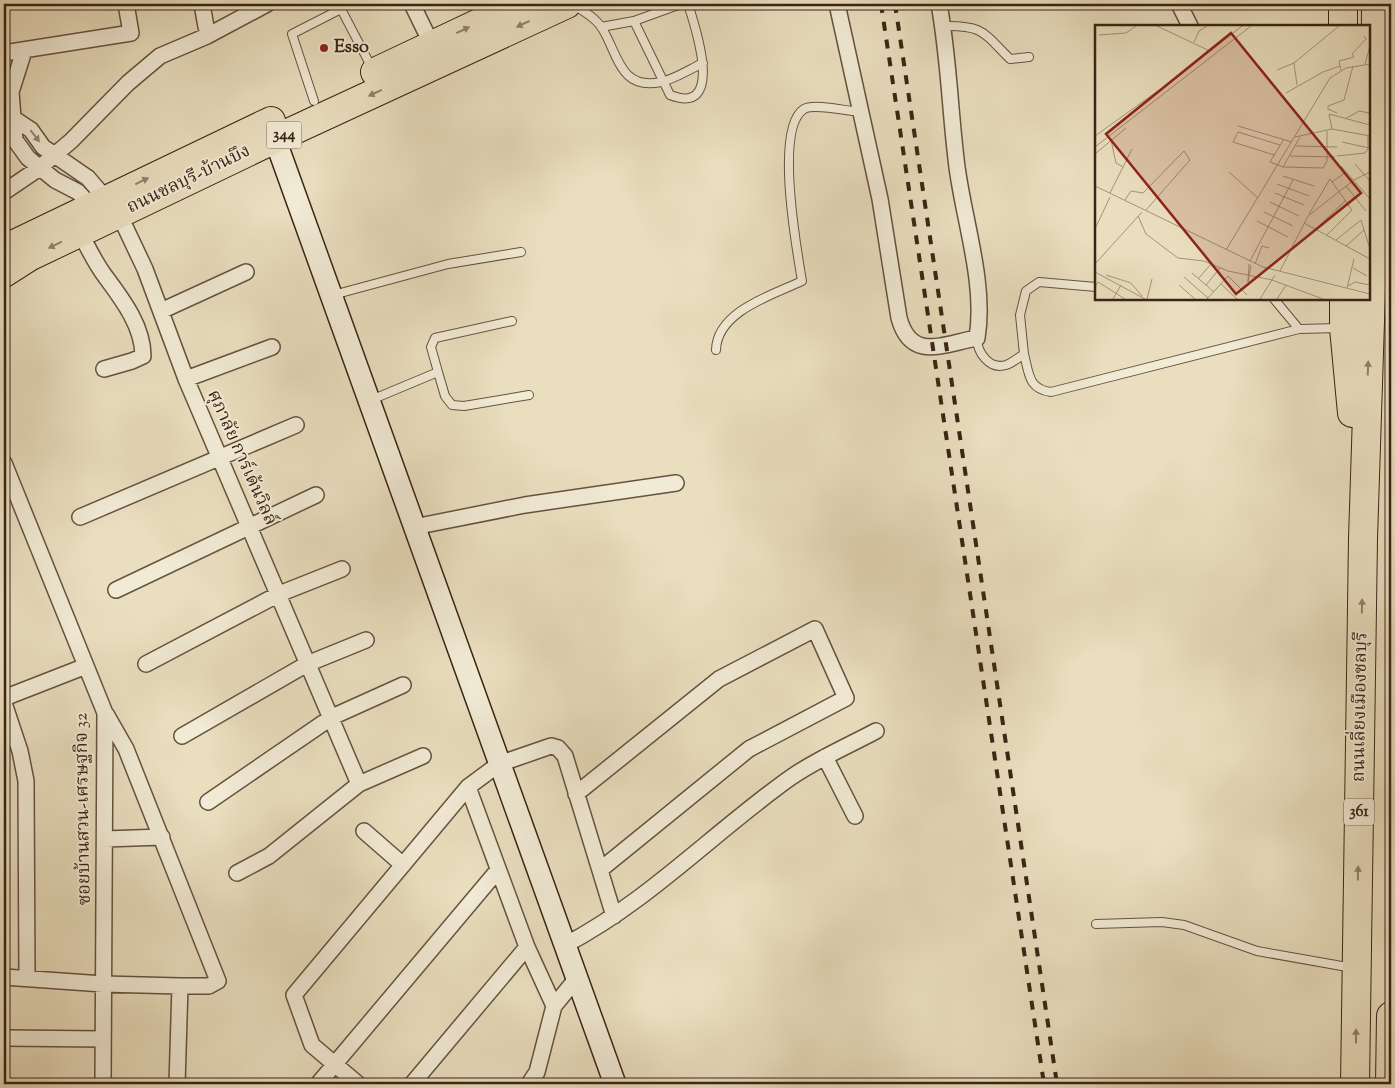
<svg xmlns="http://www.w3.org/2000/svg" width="1395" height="1088" viewBox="0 0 1395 1088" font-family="'Sorts Mill Goudy','Noto Serif Thai',serif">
<rect width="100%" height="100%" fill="#e9debe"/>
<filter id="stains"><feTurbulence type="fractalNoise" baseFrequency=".004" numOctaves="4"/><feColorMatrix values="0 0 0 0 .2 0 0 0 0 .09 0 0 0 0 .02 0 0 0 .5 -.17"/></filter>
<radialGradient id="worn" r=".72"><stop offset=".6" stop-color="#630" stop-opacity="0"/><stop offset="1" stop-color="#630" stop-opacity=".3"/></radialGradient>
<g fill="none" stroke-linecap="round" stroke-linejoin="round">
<!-- lane casing -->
<g stroke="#665240" stroke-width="10">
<path id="lane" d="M572 4C582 10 596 18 602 28 618 54 620 91 661 82 675 79 690 69 703 63
M634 21 670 95C726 117 695 26 688 4
M943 26C983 25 983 32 1010 59L1029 57
M601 27 634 21 681 4
M314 101 292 34 341 9 372 68
M333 295 448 264 521 252
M1274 299 1299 329 1339 328
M977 338C977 352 989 370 1006 365 1012 363 1018 358 1024 354L1020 315 1026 291 1039 282 1096 287
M716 350C717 311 773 295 802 281 797 250 774 128 804 109 814 103 847 111 860 112
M1024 354C1029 373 1028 389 1051 392L1299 329
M438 372 431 347 435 338 512 321
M371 400 438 372 445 396 452 405 464 406 529 395
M1096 924 1162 922 1184 925 1257 951 1353 968"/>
</g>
<!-- street casing -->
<g stroke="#665240" stroke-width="18">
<path id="street" d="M202 4 206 27
M412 4 432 45
M837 4 880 199 899 318C911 362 943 344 977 338 986 284 964 221 957 167 950 113 949 58 939 4
M1179 4 1190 26
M4 53 131 33 126 4
M13 118 11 92 24 51
M4 192 38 169 71 141 128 83 160 56 207 36 267 4
M91 206 78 192 55 180 28 158 15 140 13 118 31 130 43 147 88 178 106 199
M119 214 145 269 186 379 359 784
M80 233C88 247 95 263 105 276 122 299 143 326 143 356L132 361 104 369
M161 311 246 272
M186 379 272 347
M4 463 105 713 103 1084
M80 517 296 425
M414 527 525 505 676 483
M116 590 316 495
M146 664 279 594 342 569
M4 698 86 666
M4 703 20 751 26 781 27 978
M182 736 307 664 366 640
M825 757 855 816
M468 787 527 947 554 1006
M576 794 719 679 815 629 846 698 749 749 600 870
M208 802 332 717 403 685
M364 831 403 865
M105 839 162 837
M237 873 269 856 359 784 423 756
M565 945C649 901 714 832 790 778 817 759 848 746 876 731
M4 977 103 984 180 986H209L218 981 126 749 106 714
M4 1038 103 1039
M177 1084 180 986
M318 1084 498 870
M358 1084 312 1045 294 995 468 787 499 764 551 746 558 748 565 756 614 916
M412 1084 527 947
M529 1084 537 1072 554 1006 577 978"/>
</g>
<!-- secondary casing -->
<g stroke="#3b2416" stroke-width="24">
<path id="secondary" d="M275 139 615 1084"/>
</g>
<!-- highway casing -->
<g stroke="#3b2416" stroke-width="30">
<path id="highway" d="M1343 4V26
M375 72 519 4
M4 249 271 121
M4 273 29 257 275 139 567 4
M1344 299V328L1352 413
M1355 1084 1363 539 1375 166 1376 4
M1390 1084 1391 1016"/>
</g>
<!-- lane -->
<use href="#lane" stroke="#f1ead5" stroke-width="8"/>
<!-- street -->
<use href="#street" stroke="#f1ead5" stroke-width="15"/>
<!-- secondary -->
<use href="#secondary" stroke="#f1ead5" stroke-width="21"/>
<!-- highway -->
<use href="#highway" stroke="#e9debe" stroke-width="28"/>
<!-- rail -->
<path stroke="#3b2416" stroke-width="4" stroke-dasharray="9 9" stroke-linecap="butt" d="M881 4 1044 1084
M895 4 1057 1084"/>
</g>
<!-- one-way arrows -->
<defs><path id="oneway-solid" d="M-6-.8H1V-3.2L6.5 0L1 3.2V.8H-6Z" transform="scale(1.25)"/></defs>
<g fill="#92816a">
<use href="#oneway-solid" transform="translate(523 24) rotate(155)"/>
<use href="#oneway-solid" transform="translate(463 30) rotate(-25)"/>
<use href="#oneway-solid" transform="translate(375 93) rotate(155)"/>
<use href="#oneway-solid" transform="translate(142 181) rotate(-26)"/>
<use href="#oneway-solid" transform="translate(55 245) rotate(154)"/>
<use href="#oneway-solid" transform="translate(1368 368) rotate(-88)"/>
<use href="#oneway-solid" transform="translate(1362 606) rotate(-89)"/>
<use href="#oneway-solid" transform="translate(1358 873) rotate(-89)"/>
<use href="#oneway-solid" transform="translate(1356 1036) rotate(-89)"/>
</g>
<use fill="#968776" href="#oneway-solid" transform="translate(35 136) rotate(52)"/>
<!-- markers -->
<circle fill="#8f2418" stroke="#f1ead5" stroke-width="2" cx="324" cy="48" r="5"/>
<g text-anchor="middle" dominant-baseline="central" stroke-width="4" stroke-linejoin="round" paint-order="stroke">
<!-- shield labels -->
<g fill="#f1ead5" stroke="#725f4f" stroke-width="1">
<rect x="266.5" y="121.5" width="35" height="27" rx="4"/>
<rect x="1344" y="798.5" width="30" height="27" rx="4"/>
</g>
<g font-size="16" font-weight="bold" fill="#3b2416">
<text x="284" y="135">344</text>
<text x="1359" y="812">361</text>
</g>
<!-- poi labels -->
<g font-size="18" font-weight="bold" fill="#3b2416" stroke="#f1ead5" text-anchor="start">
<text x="334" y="48">Esso</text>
</g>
<!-- street labels -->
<g font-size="18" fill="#3b2416" stroke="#f1ead5">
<text transform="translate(189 180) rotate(-26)">ถนนชลบุรี-บ้านบึง</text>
<text transform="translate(241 458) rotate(66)">ศุภาลัย การ์เด้นวิลล์</text>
<text transform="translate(1361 707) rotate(-89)">ถนนเลี่ยงเมืองชลบุรี</text>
<text transform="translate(84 809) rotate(-91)">ซอยบ้านสวน-เศรษฐกิจ 32</text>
</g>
</g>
<!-- overview -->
<g transform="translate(1095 25)">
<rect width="275" height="275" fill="#e9debe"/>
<path fill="none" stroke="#a3947b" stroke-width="1" d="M62 1 115 26M4 10 31 8 41 1M99 17 104 6 112 1M199 38 202 60M270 39 275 21M245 41 244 36 259 32 257 29 271 14 269 11M182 45 199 38 244 1M191 68 228 47 245 41 246 45M61 69 147 1M242 88 233 84V81L249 75 258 41M250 94 264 86 275 88M143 101 197 117M237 104 234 89 275 100M0 111 64 65M200 112 237 104 275 111M189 114 175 137 188 142 228 143 232 136V106M16 115 21 138 28 142M247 117 274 123M201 121 242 122M0 122 156 1M0 129 31 103M179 130 138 117 143 107 185 120M195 131 240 132M242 131 270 128 273 124V111M260 139 275 156M246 141 275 174M188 142 205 112M134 147 163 173M188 151 219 161M237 157 251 147M182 159 214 171M0 161 168 242 275 269M251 161 271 186M15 168 37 124M180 168 209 180M30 175 36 166 48 168 89 126 95 135 51 185M175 177 204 191M169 187 198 201M214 189 235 154 257 185 232 210M43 191 51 209 83 233 109 236 133 246 177 255 228 274M162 196 193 212M209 198 275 234M0 204 15 172M221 204 251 175M241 215 266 195 275 224M251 221 269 205M131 225 235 53 251 43 275 39M155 236 198 155M0 239 47 187M154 239 153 257 156 240M160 239 167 221 174 223M258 243 272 251M185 246 213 191 259 155 275 147M0 247 50 274M97 248 119 267M11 250 36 258 47 271M89 252 113 273M104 253 116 239M126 259 142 274M84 260 100 274M111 260 125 243M253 261 260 257 275 260M0 262 3 257 30 274M252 263 259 234M18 274 26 260M52 274 57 254M112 274 133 251 152 270M165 274 180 250M182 274 191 260"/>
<path fill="#8f2418" fill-opacity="0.15" stroke="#8f2418" stroke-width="2.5" d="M136 8 266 168 141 269 11 109Z"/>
<rect width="275" height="275" fill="none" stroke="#3b2416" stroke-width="2.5"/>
</g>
<!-- margin -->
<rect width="1395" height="1088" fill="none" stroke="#e9debe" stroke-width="20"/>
<rect x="5" y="5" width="1385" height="1078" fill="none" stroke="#3b2416" stroke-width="2.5"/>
<rect x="10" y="10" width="1375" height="1068" fill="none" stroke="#3b2416"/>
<rect width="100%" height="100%" filter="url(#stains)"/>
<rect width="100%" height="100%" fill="url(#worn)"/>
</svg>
